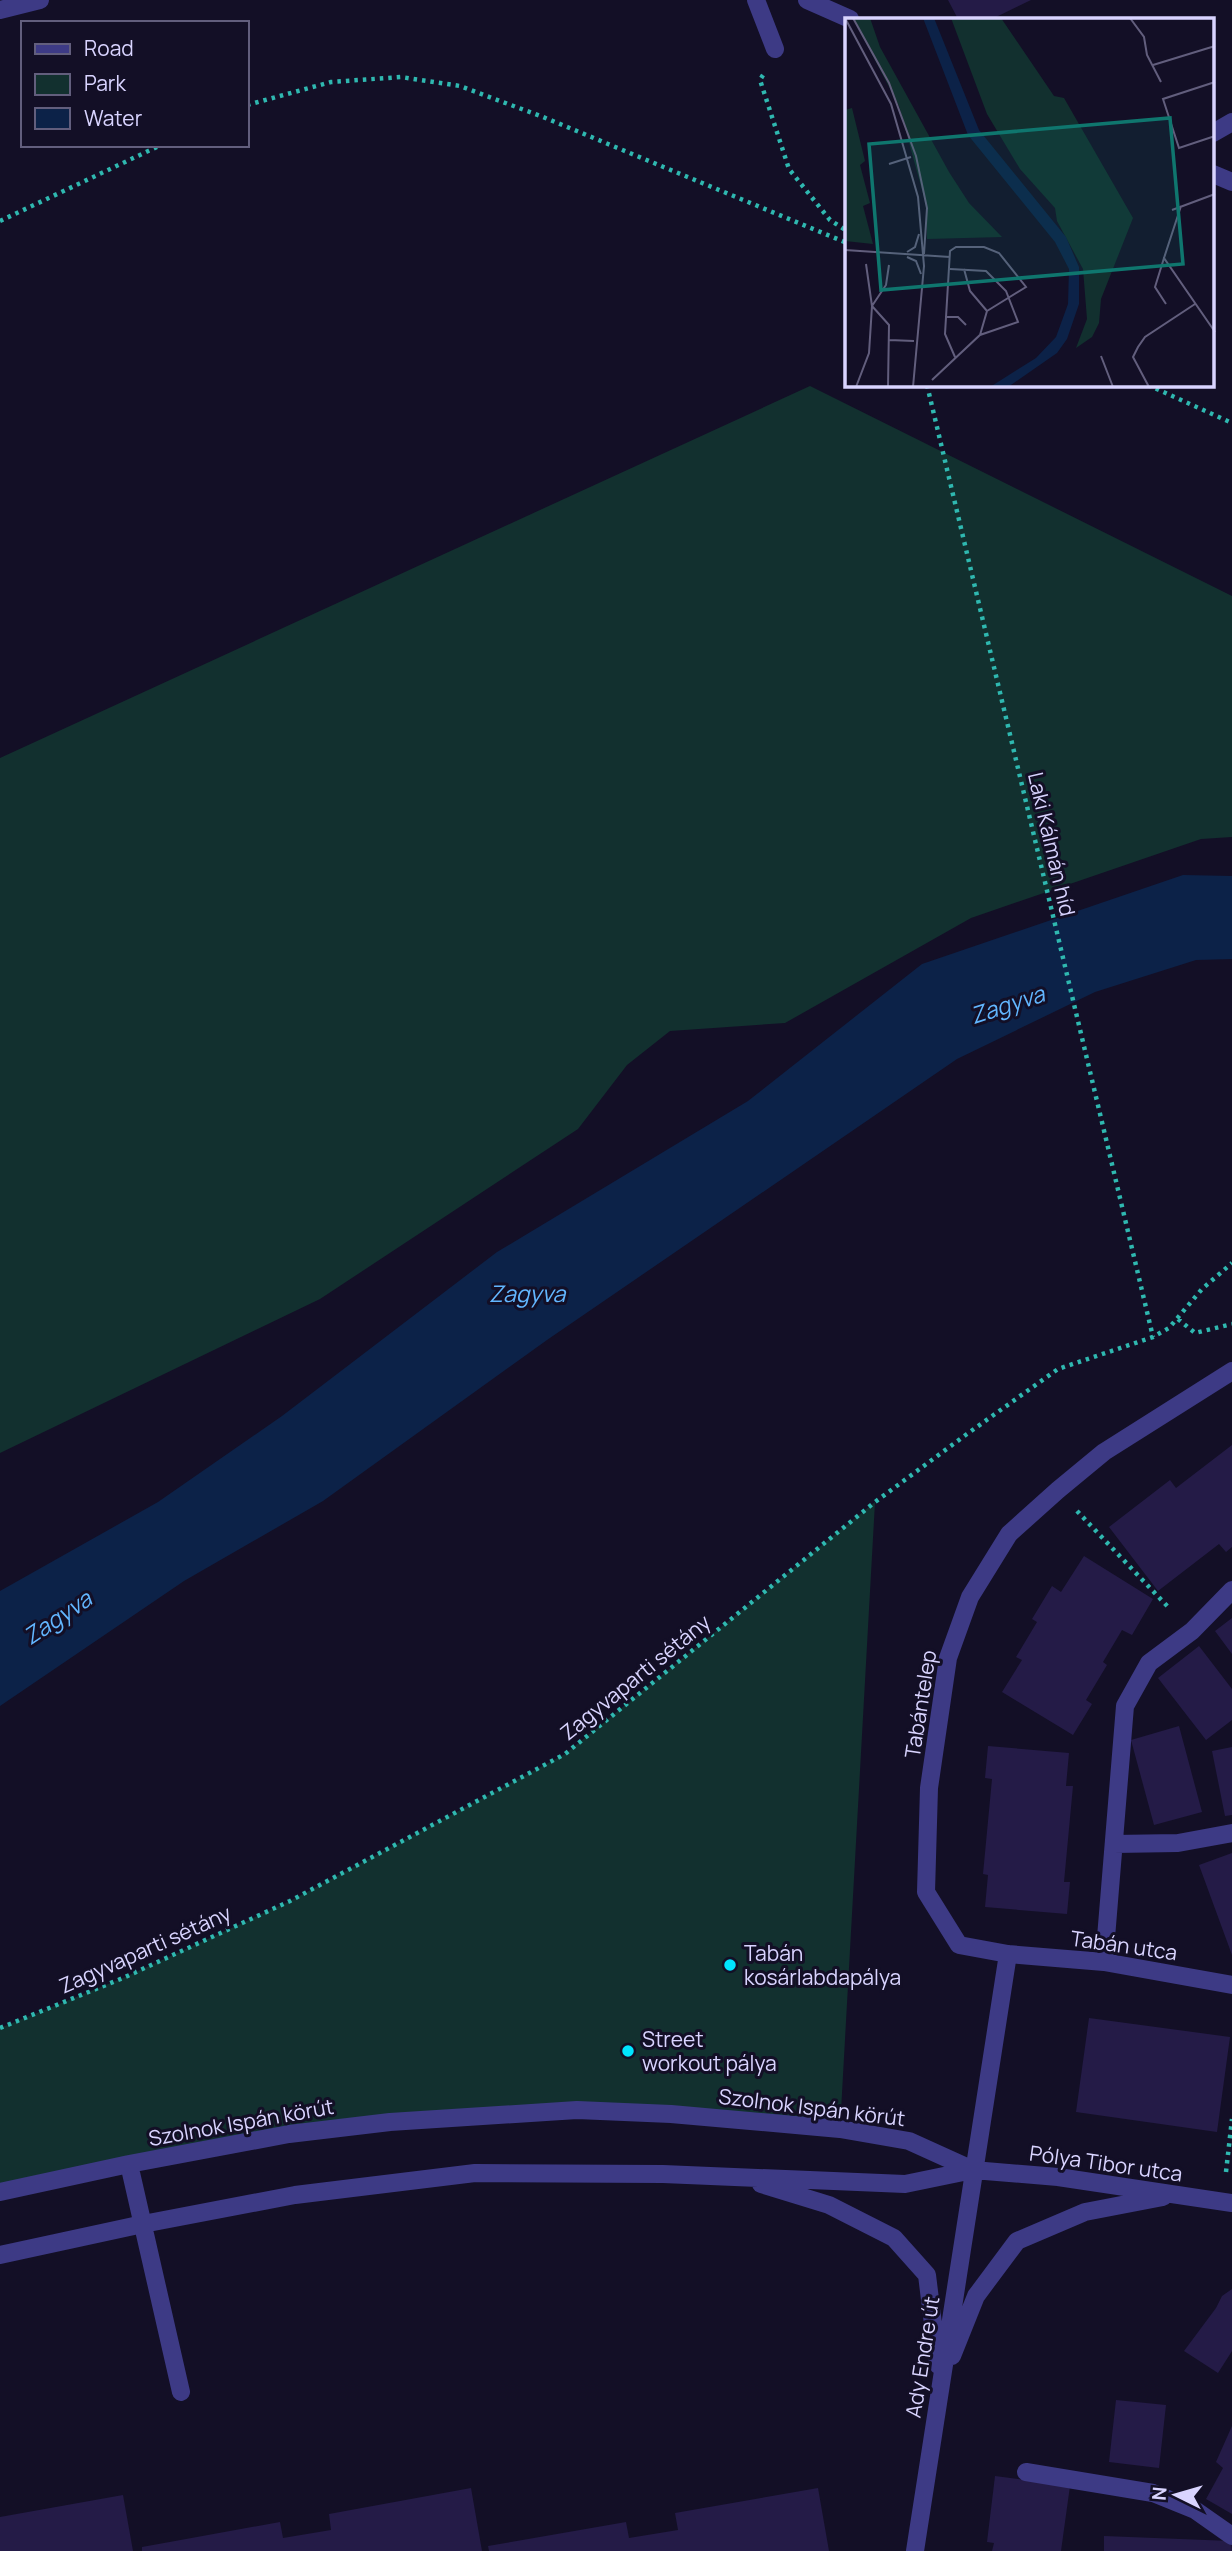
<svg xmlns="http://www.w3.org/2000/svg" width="1232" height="2551" viewBox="0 0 1232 2551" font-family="Manrope,sans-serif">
<rect width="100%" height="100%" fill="#130f26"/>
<!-- green -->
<path fill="#12302f" d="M810 386 1232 596V837L1201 839 971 918 785 1023 670 1031 627 1065 578 1129 320 1299 0 1453V758Z
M875 1502 840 2129 671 2114 390 2122 0 2192V2028L123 1978 290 1901 565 1754Z"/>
<!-- water -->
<path fill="#0c2248" d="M1183 875 1232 876V959L1196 960 1095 992 957 1059 547 1340 323 1501 184 1581 0 1706V1591L158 1502 282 1416 497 1252 748 1101 922 964Z"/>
<!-- building -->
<path fill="#241b47" d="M948 0H1031L992 19H958Z
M1232 1445V1547L1226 1552 1219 1544 1158 1591 1109 1527 1170 1480 1176 1488Z
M1084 1556 1153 1599 1132 1635 1122 1630 1103 1662 1107 1665 1086 1700 1092 1704 1073 1735 1002 1692 1022 1660 1016 1657 1037 1622 1032 1619 1052 1586 1061 1592Z
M1232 1618V1654L1215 1631Z
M1199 1646 1232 1689V1720L1206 1740 1158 1678Z
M1179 1726 1202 1812 1154 1825 1131 1740Z
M988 1746 1069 1753 1066 1786H1073L1064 1882H1070L1067 1914 985 1907 988 1875 983 1874 992 1779 985 1778Z
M1232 1747V1815L1225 1816 1212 1751Z
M1232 1853V1955L1199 1865Z
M1089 2018 1230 2037 1217 2132 1076 2112Z
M1232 2289V2351L1218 2373 1184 2351 1216 2308 1222 2296Z
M1116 2400 1166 2405 1159 2468 1109 2462Z
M1232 2426V2514L1206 2499 1223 2468 1216 2462Z
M995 2476 1070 2486 1061 2551H992L994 2543 987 2542Z
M471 2488 482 2551H142V2547L280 2522 283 2538 331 2530 329 2514Z
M818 2488 829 2551H489L488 2546 626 2522 629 2538 678 2530 675 2513Z
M123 2495 133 2551H0V2517Z
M1104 2536 1231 2541 1232 2551H1104Z"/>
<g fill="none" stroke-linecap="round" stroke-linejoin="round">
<!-- path -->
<path stroke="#2fb8b0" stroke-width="4.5" stroke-dasharray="3.5 5" stroke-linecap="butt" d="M763 75 760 80 789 169 830 220 847 231
M247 105 331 82 401 77 460 86 543 117 847 243
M0 221 161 145
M927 385 1153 1337
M1148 385 1232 423
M1178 1319 1195 1333 1232 1324
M1077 1511 1170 1609
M0 2028 123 1978 290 1901 565 1754 875 1502 967 1434 1058 1369 1153 1337 1169 1328 1202 1289 1232 1263
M1226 2172 1232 2119"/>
<!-- minor -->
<path stroke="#3d3a85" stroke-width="18" d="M756 0 775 49
M807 0 850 19
M0 10 40 0
M1213 133 1232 122
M1213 174 1232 182
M1232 1371 1104 1452 1058 1490 1009 1534 970 1597 948 1658 929 1788 926 1892 959 1945 1008 1954 1104 1962 1232 1985
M1114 1844 1178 1843 1232 1833
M1104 1962 1125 1706 1149 1663 1192 1631 1232 1590
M129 2164 181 2392
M761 2184 829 2205 894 2238 927 2275 938 2365
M0 2192 129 2164 289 2134 390 2122 577 2110 671 2114 840 2129 909 2141 973 2170
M0 2255 143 2224 295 2195 475 2173 663 2174 905 2184 973 2170 1058 2177 1232 2203
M952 2356 976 2296 1017 2241 1085 2212 1163 2197
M1026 2472 1153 2493 1195 2510 1232 2536
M915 2551 1008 1954"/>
</g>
<!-- markers -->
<g fill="#00e5ff" stroke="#130f26" stroke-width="2.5">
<circle cx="730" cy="1965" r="7"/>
<circle cx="628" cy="2051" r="7"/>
</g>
<g text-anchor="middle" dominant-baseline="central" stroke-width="6" stroke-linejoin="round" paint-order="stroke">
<!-- street labels -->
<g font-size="21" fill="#d9d4ff" stroke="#130f26">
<text transform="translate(1052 844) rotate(77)">Laki Kálmán híd</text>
<text transform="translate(635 1677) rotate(-39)">Zagyvaparti sétány</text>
<text transform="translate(920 1704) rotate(-81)">Tabántelep</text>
<text transform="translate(1124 1945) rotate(8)">Tabán utca</text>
<text transform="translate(145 1949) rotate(-24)">Zagyvaparti sétány</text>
<text transform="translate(812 2107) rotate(7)">Szolnok Ispán körút</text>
<text transform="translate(241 2122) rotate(-10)">Szolnok Ispán körút</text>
<text transform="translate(1106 2163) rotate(8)">Pólya Tibor utca</text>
<text transform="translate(922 2357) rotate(-81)">Ady Endre út</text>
</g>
<!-- poi labels -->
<g font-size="21" fill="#d9d4ff" stroke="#130f26" text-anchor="start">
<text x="744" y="1953">Tabán<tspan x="744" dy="24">kosárlabdapálya</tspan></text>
<text x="642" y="2039">Street<tspan x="642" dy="24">workout pálya</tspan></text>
</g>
<!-- water labels -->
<g font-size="23" font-style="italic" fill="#62b6ff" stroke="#130f26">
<text transform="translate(1007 1004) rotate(-18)">Zagyva</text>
<text x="527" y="1293">Zagyva</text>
<text transform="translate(57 1617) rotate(-34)">Zagyva</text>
</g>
</g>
<!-- overview -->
<g transform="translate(845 18)">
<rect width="369" height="369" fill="#130f26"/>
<path d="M8 0H25L35 29 104 154 124 185 157 219 82 221V190L54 88ZM106 0H156L209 78 219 80 288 200 256 281 254 305 247 319 231 330 242 301 238 251 212 203 210 190 175 151 142 96ZM7 90 20 143 15 147 25 185 18 188 28 226 0 223V92Z" fill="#12302f"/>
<path d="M78 0H89L134 112 221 219 234 249V286L222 321 212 335 163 369H145L191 340 211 319 223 286 224 251 210 224 123 117Z" fill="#0c2248"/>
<path fill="none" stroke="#625e7d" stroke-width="2" d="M0 0 46 86 73 179 79 248 68 369M8 0 44 65 71 138 82 190 79 236M285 0 299 19 302 37 316 64M308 47 370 28M370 64 318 81 334 130 370 118M44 146 66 139M336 188 319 240 370 314M327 192 370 176M0 232 105 239M62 234 70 229 74 216M62 239 71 243 76 256M319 240 310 269 321 286M119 251 125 273 142 293M27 288 44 307 43 369M27 288 41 267 44 247M100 299H113L121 307M135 317 142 293M44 322 69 323M256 338 268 369M110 339 100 316 105 233 111 229H139L154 235 181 269 142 293M87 362 135 317 173 304 161 273 141 253 105 251M11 369 24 335 27 288 21 246M304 369 288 339 293 329 300 319 350 286"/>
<path fill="#0f766e" fill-opacity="0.15" stroke="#0f766e" stroke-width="3.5" d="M325 100 338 246 36 272 24 126Z"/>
<rect width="369" height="369" fill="none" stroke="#d9d4ff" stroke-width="3.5"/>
</g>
<!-- legend -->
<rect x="21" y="21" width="228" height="126" fill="#130f26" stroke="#625e7d" stroke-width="2"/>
<rect x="35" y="44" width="35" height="10" fill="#3d3a85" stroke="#625e7d" stroke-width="2"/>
<text x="84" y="56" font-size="21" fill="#d9d4ff">Road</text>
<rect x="35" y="74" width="35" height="21" fill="#12302f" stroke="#625e7d" stroke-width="2"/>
<text x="84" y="91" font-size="21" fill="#d9d4ff">Park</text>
<rect x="35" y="108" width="35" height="21" fill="#0c2248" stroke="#625e7d" stroke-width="2"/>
<text x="84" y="126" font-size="21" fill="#d9d4ff">Water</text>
<!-- north arrow -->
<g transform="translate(1176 2495) rotate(275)" stroke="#130f26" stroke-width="5" paint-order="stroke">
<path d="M0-5L12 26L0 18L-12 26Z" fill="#d9d4ff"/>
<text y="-10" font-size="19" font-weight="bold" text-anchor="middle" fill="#d9d4ff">N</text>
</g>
</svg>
